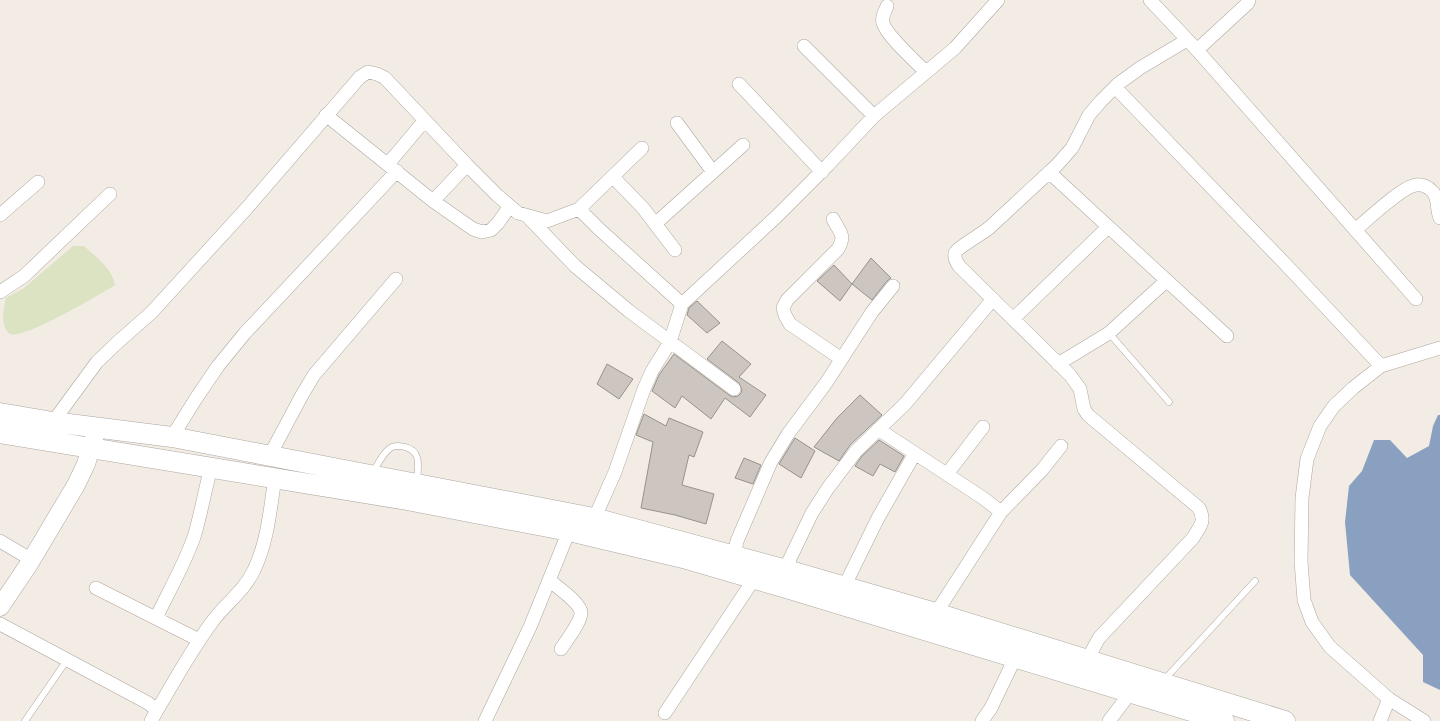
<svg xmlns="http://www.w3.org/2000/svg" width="1440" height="721" viewBox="0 0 1440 721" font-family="Barlow,sans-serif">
<rect width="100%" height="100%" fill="#f3ece5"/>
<!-- green -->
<path fill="#dce3c3" d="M73 246H84C96 257 112 268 115 285 101 294 23 340 10 334 0 327 3 309 6 298L24 288Z"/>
<!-- water -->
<path fill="#8aa0c1" d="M1438 415H1440V690L1423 682V655L1350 575 1345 522 1349 486 1362 471 1374 440H1390L1407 458 1429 446 1433 426Z"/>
<!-- building -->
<path fill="#cdc5bf" stroke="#98928c" d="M871 258 891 278 887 281 872 300 852 284Z
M834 265 852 284 840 301 817 281Z
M697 301 720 323 707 333 687 315 689 308Z
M722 341 751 364 739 377 766 395 750 417 725 398 711 419 682 396 675 408 652 391 659 375 674 354 729 395 733 397 738 396 741 393 742 390 739 383 707 359Z
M607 364 633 379 619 399 597 384Z
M860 395 882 415 850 445 839 461 814 447 837 418Z
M644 414 666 426 669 418 703 432 694 457 689 455 682 485 714 494 706 524 675 515 641 508 653 442 636 435Z
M795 438 815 451 801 478 779 464Z
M879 440 904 456 895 472 880 464 873 476 855 466 862 456Z
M744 458 761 465 753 484 735 478Z"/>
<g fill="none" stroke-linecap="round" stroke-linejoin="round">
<!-- lane casing -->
<g stroke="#aca69f" stroke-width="7">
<path id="lane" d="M1109 333 1169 402
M373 472C378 464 384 451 392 447 397 445 400 446 405 447 422 451 418 467 417 481
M1164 680 1255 581
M25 721 67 660"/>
</g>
<!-- street casing -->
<g stroke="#aca69f" stroke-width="14">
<path id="street" d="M1150 0 1197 50 1416 299
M887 6C885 12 881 17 883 23 886 35 916 62 926 72
M804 46 874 116
M1197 50 1248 3 1249 0
M739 84 822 172
M1115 87 1290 269 1381 366
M326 115 433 201 467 165
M677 123 713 172
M388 164 425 120
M1049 172 1227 336
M613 177 643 208 675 250
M433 201 473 229 482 232 491 230 498 223 510 206
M579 209 642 148
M0 215 38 182
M526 215 575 266 629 311 734 389
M833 219C840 233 846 235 838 249L787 300 783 308 785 315 790 324 840 358
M655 224 743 145
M1355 230C1367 220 1403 186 1416 185 1422 184 1429 187 1433 192 1439 199 1436 209 1440 218
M0 292 24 276 110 194
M1013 319 1108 227
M1058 364 1109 333 1166 281
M53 422 97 362 119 341 151 313 246 209 360 77 368 72 377 74 385 78 467 165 498 196 518 213 547 221 579 209 599 229 682 304
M878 429 983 498 1001 512
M172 437 195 400 218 366 245 333 397 171
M270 455 302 395 314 375 396 279
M947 474 983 427
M592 524 615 472 644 389 652 371 670 342 682 304 776 217 828 165 874 116 955 48 998 0
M0 541 32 560
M734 556 737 541 771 462 788 434 826 383 872 312 893 286
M785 569 812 513 828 488 856 451 905 404 993 299
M549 580C557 587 581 603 581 613 581 622 566 641 561 649
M844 587 878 518 915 453
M96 588 199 640
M936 613 1001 512 1042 470 1061 446
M156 618C169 591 184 565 194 537 201 514 205 490 211 467
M0 624 148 703 153 707 156 712 151 721
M1087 660 1099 638 1193 538C1200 526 1206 522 1199 508L1088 415 1084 409 1080 389 1070 375 959 266C956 262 954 258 955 253 957 248 983 233 989 228L1057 165 1072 148 1089 115 1101 101 1118 84 1140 68 1187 40
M156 712C174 682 191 650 212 622 225 604 245 590 254 570 268 541 270 509 275 478
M665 713 754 579
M485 721 530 627 569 531
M982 721 991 708 1015 658
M1109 721 1131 692
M1380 721 1389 699
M1424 721 1389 699 1330 647 1312 622 1304 600 1301 561 1302 498 1307 459 1320 426 1334 406 1353 388 1381 366 1440 348"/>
</g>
<!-- secondary casing -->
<g stroke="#aca69f" stroke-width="19">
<path id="secondary" d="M0 607 29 564 76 485 86 464 97 428"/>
</g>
<!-- primary casing -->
<g stroke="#aca69f" stroke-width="21">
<path id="primary" d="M0 413 53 422 172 437 594 518 790 571 936 613 1285 721
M0 433 407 500 569 531 683 558 786 588 1224 721"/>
</g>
<!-- lane -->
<use href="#lane" stroke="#fff" stroke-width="6"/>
<!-- street -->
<use href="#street" stroke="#fff" stroke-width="13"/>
<!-- secondary -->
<use href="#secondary" stroke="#fff" stroke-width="18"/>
<!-- primary -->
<use href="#primary" stroke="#fff" stroke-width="20"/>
</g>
</svg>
